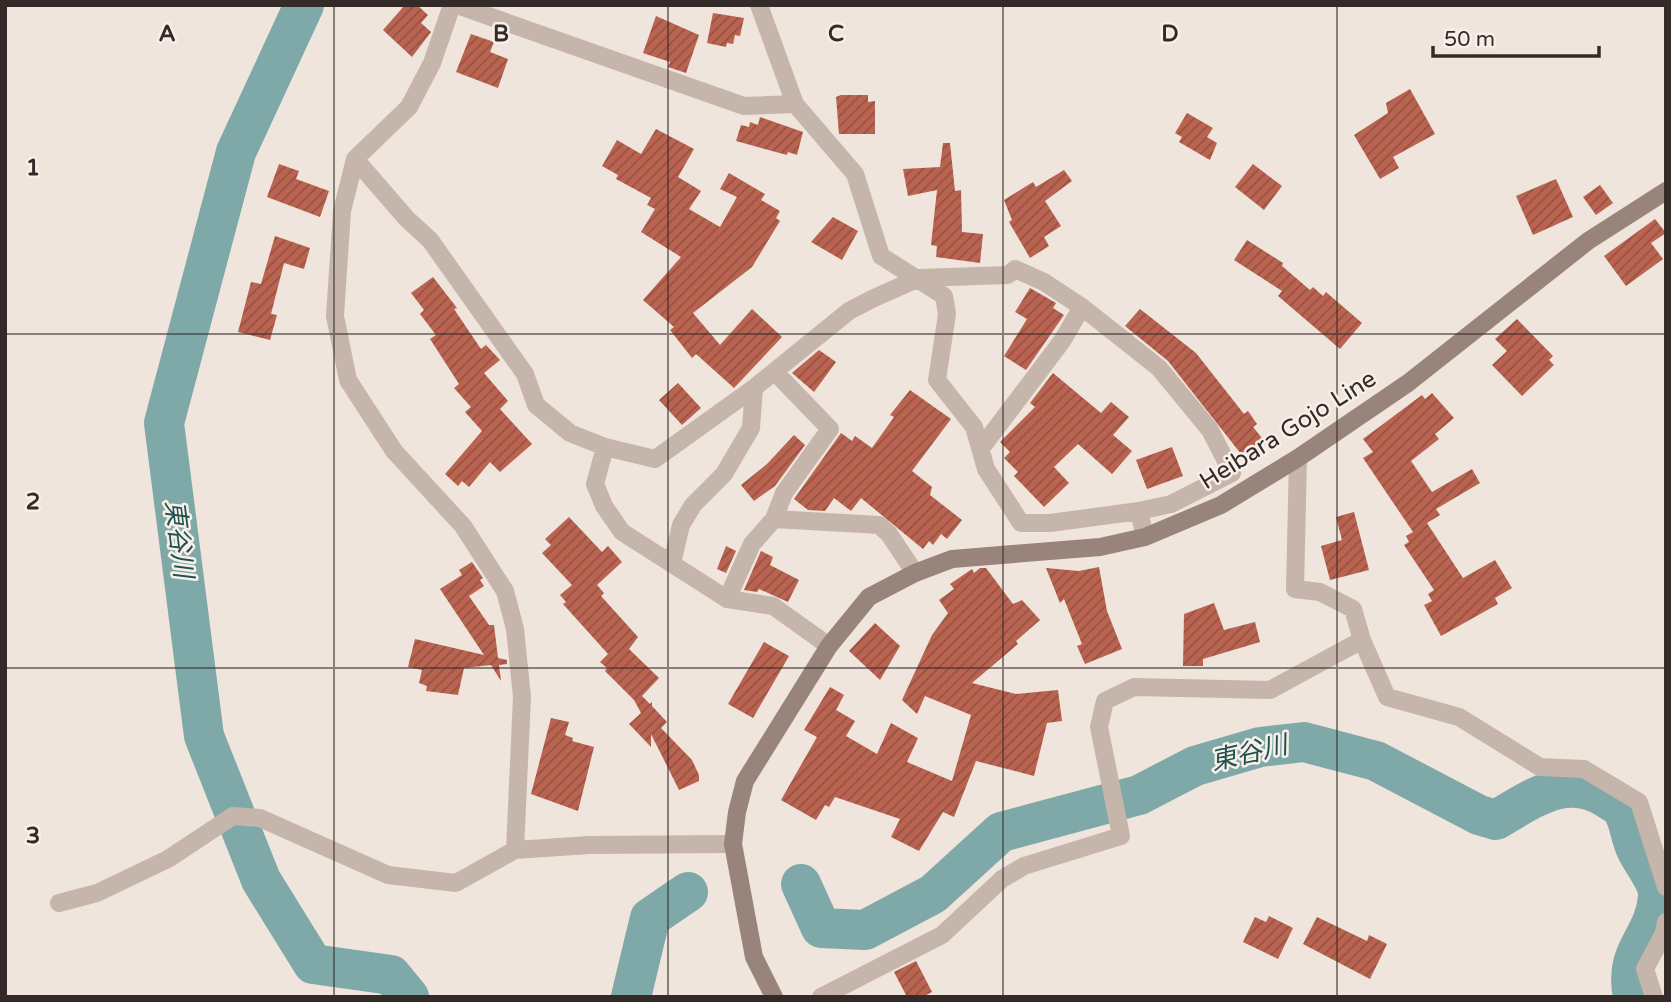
<svg xmlns="http://www.w3.org/2000/svg" width="1671" height="1002" viewBox="0 0 1671 1002" font-family="'Varela Round','Noto Sans JP',sans-serif">
<defs>
<pattern id="building-hatch" width="6" height="6" patternUnits="userSpaceOnUse" patternTransform="scale(1.75)"><rect width="6" height="6" fill="#b96350"/><path d="M-1 1l2-2M0 6l6-6M5 7l2-2" fill="none" stroke="#975242"/></pattern>
</defs>
<rect width="100%" height="100%" fill="#efe5dc"/>
<g fill="none" stroke-linecap="round" stroke-linejoin="round">
<!-- river -->
<path stroke="#7ea9a8" stroke-width="40" d="M304 5 236 152 164 423 204 736 261 880 313 964 391 975 409 997
M801 884 821 928 865 930 933 894 1001 832 1139 795 1195 766 1260 747 1304 742 1376 761 1479 815 1496 820C1532 799 1567 772 1608 799 1612 802 1618 805 1621 808 1629 818 1630 837 1636 849 1642 862 1659 882 1658 896 1655 940 1623 948 1633 997
M631 997 650 918 688 892"/>
</g>
<!-- building -->
<path fill="url(#building-hatch)" d="M405 5H417L428 15 421 23 431 32 412 57 383 30Z
M713 13 744 18 740 36 735 35 733 44 727 43 726 47 707 43Z
M656 16 699 35 686 73 668 67 670 62 643 53Z
M471 34 494 42 490 52 508 59 498 88 456 72Z
M1410 89 1435 134 1393 157 1399 168 1380 179 1354 135 1388 113 1386 103Z
M841 95H868V102L875 101V134H839L836 97Z
M1187 113 1213 128 1207 137 1217 143 1210 160 1179 142 1182 137 1175 133Z
M760 117 803 132 797 155 788 152 787 155 736 141 741 125 749 127 750 122 758 125Z
M656 129 694 149 678 177 701 191 689 209 720 227 737 197 720 189 729 173 765 194 761 200 780 211 776 218 780 221 752 267 693 313 720 345 752 309 782 337 734 388 696 354 692 358 670 330 674 327 643 300 681 257 641 232 655 209 647 205 651 198 616 179 618 175 602 166 617 140 641 154Z
M943 143H950L955 191 961 190 962 232 983 234 980 263 936 257 937 246 931 245 937 190 908 196 903 169 940 167Z
M279 164 299 171 296 179 329 191 320 217 267 197Z
M1253 164 1282 186 1264 210 1235 187Z
M1064 170 1072 181 1045 201 1061 226 1044 237 1049 246 1030 258 1009 222 1012 220 1004 200 1033 182 1036 187Z
M1556 179 1573 217 1533 235 1516 196Z
M1600 185 1613 203 1596 215 1583 197Z
M833 217 858 231 842 260 811 242Z
M1655 219 1666 233 1651 243 1663 259 1626 286 1604 256Z
M275 236 310 248 304 269 284 263 271 314 277 315 270 340 238 332 251 282 261 284Z
M1247 240 1283 263 1282 266 1310 290 1313 287 1323 296 1326 292 1362 323 1340 349 1278 296 1282 291 1234 260Z
M433 277 457 308 454 309 481 349 486 345 500 360 484 373 508 401 500 409 532 444 500 472 490 462 469 487 462 481 458 486 445 474 482 431 465 412 471 407 454 388 459 384 430 339 436 335 420 314 424 310 411 293Z
M1030 288 1056 303 1053 308 1064 315 1026 370 1004 356 1027 319 1015 312Z
M1140 309 1196 353 1244 414 1248 411 1257 424 1253 427 1266 443 1245 459 1168 361 1125 326Z
M1517 319 1553 356 1549 360 1554 365 1522 396 1492 365 1507 351 1495 339Z
M819 350 836 362 814 392 792 373Z
M1053 373 1101 413 1111 402 1129 417 1113 435 1132 451 1112 474 1078 444 1054 467 1069 483 1044 507 1014 476 1018 472 1004 458 1010 452 1000 442 1035 407 1030 403Z
M678 383 701 408 682 425 659 400Z
M910 390 951 419 912 471 932 487 930 495 962 520 947 539 941 534 933 545 929 541 923 549 861 498 851 511 834 498 825 511 808 510 794 499 841 433 852 441 855 436 872 448 894 417 890 415Z
M1432 393 1454 418 1435 434 1439 439 1411 461 1432 492 1472 469 1480 483 1436 509 1440 515 1427 523 1463 578 1495 560 1512 588 1495 598 1498 604 1441 636 1424 605 1432 601 1428 594 1434 590 1404 545 1409 542 1406 536 1413 532 1363 458 1373 452 1363 439 1422 395 1425 399Z
M794 435 805 445 775 486 754 501 741 485 767 464Z
M1172 447 1183 476 1147 489 1136 460Z
M1354 512 1369 570 1330 580 1321 546 1342 540 1336 517Z
M569 517 602 552 608 546 622 562 597 585 604 593 601 596 638 637 629 649 659 678 642 696 650 704 652 702V706L667 722 661 728 692 760 699 775V781L679 790 651 734V747L629 724 641 713 634 700 605 671 607 668 600 662 608 654 563 604 566 602 560 595 572 585 542 553 551 545 545 539Z
M726 546 736 551 726 573 717 569Z
M761 551 773 557 770 565 799 580 788 602 759 589 757 592 744 590Z
M472 562 483 578 480 580 484 586 469 596 489 625H494L498 658 507 660V664L499 665 501 681 491 665 464 668 458 695 426 691 427 686 419 683 422 670 408 667 415 639 484 655 440 589 462 575 459 570Z
M1099 567 1107 611 1122 649 1085 664 1077 646 1082 644 1064 599 1060 603 1046 568 1079 571Z
M980 568H986L1013 604 1022 600 1040 620 1016 641 1018 644 972 683 1016 694 1058 690 1062 721 1047 723 1034 776 976 761 954 817 943 812 919 851 891 837 900 819 835 797 829 807 825 805 816 820 781 800 817 737 804 730 830 687 844 695 836 710 855 721 846 736 877 754 891 723 918 738 907 762 952 781 971 715 925 696 917 714 902 700 932 635 948 613 939 600 954 589 950 584 972 569 974 573Z
M1214 603 1224 630 1255 622 1260 642 1203 659V666H1183L1184 614Z
M875 623 900 646 880 680 849 651Z
M764 642 789 656 753 718 728 704Z
M551 718 569 722 565 735 573 738 572 741 594 747 578 811 531 794Z
M1269 916 1293 928 1278 959 1243 942 1255 917 1266 922Z
M1317 917 1367 941 1369 935 1387 944 1370 979 1303 944Z
M916 961 932 992 922 997H907L894 972Z"/>
<g fill="none" stroke-linecap="round" stroke-linejoin="round">
<!-- minor -->
<path stroke="#c6b5aa" stroke-width="18" d="M452 5 432 63 409 107 355 159 342 211 335 316 348 380 394 451 463 526 505 591 515 629 522 697 515 850
M457 5 744 106 795 104
M759 5 795 104 855 174 881 256 944 296 947 314 937 380 974 427 986 469 1021 523H1050L1139 511 1145 537
M355 159 407 219 430 240 525 374 536 405 570 433 605 447 655 459 754 388 849 311 872 299 919 278 1008 275 1015 269 1044 282 1082 307 1159 368 1210 430 1232 473 1171 504 1139 511
M605 447 595 484 604 506 622 532 727 599 773 606 829 646
M982 447 1062 341 1082 307
M1298 458 1295 589 1320 592 1353 609 1362 640 1387 697 1459 717 1540 767 1584 769 1639 802 1666 887
M774 519 784 493 830 429 775 372
M672 563 681 525 693 505 724 474 751 428 754 388
M727 599 752 544 774 519 879 525 889 534 915 573
M59 903 97 893 168 859 233 816 260 818 388 875 456 883 515 850 589 845 733 844
M821 997 942 935 1002 879 1024 866 1121 836 1099 727 1105 701 1134 687 1270 690 1362 640
M1654 997 1645 969 1664 933 1666 922"/>
<!-- secondary -->
<path stroke="#99847b" stroke-width="18" d="M774 997 754 957 733 844 737 812 745 781 829 646 869 597 915 573 952 559 1100 547 1145 537 1221 505 1298 458 1408 383 1588 241 1666 191"/>
</g>
<!-- grid -->
<path fill="none" stroke="#342b28" stroke-width="2" stroke-opacity="0.55" d="M334 5V997M668 5V997M1003 5V997M1337 5V997M5 334H1666M5 668H1666"/>
<g text-anchor="middle" dominant-baseline="central" stroke-width="5" stroke-linejoin="round" paint-order="stroke">
<!-- street labels -->
<g font-size="24" fill="#342b28" stroke="#f7efe8">
<text transform="translate(1288 430) rotate(-32)">Heibara Gojo Line</text>
</g>
<!-- water labels -->
<g font-size="26" font-style="italic" fill="#225151" stroke="#f7efe8">
<text transform="translate(179 539) rotate(83)">東谷川</text>
<text transform="translate(1249 753) rotate(-13)">東谷川</text>
</g>
</g>
<g font-size="23" text-anchor="middle" font-weight="bold" fill="#342b28" stroke="#f7efe8" stroke-width="5" stroke-linejoin="round" paint-order="stroke">
<text x="167" y="41">A</text>
<text x="501" y="41">B</text>
<text x="836" y="41">C</text>
<text x="1170" y="41">D</text>
<text x="33" y="175">1</text>
<text x="33" y="509">2</text>
<text x="33" y="843">3</text>
</g>
<!-- border -->
<rect width="1671" height="1002" fill="none" stroke="#342b28" stroke-width="14"/>
<!-- scale -->
<path d="M1433 46v10h166v-10" fill="none" stroke="#342b28" stroke-width="3.5"/>
<text x="1444" y="46" font-size="21" fill="#342b28" stroke="#f7efe8" stroke-width="5" paint-order="stroke">50 m</text>
</svg>
